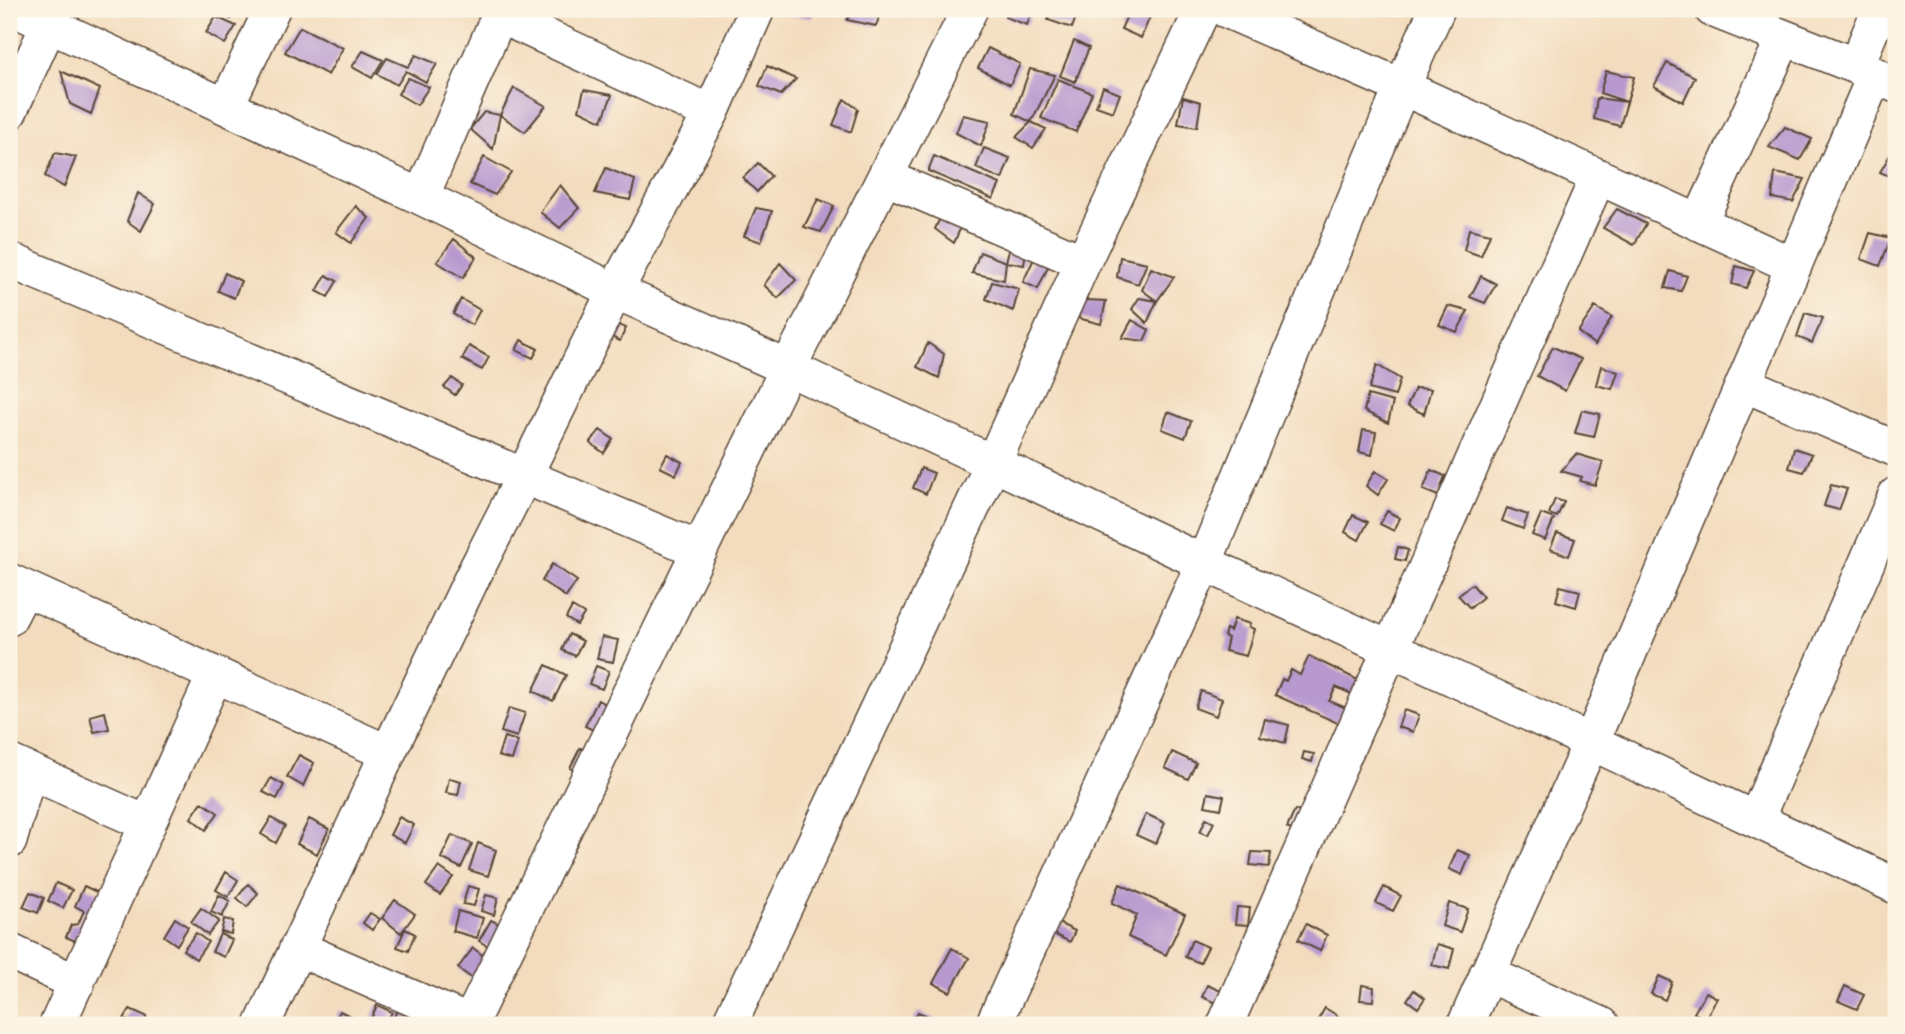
<svg xmlns="http://www.w3.org/2000/svg" width="1905" height="1034" viewBox="0 0 1905 1034" font-family="Cardo,serif">
<rect width="100%" height="100%" fill="#fcf5e5"/>
<filter id="ink" filterUnits="userSpaceOnUse"><feTurbulence type="fractalNoise" baseFrequency=".0143" numOctaves="2"/><feDisplacementMap in="SourceGraphic" scale="14" xChannelSelector="R" yChannelSelector="G"/><feConvolveMatrix kernelMatrix="1 2 1 2 8 2 1 2 1" color-interpolation-filters="sRGB"/></filter>
<filter id="wash" filterUnits="userSpaceOnUse"><feTurbulence type="fractalNoise" baseFrequency=".00686" numOctaves="4" result="noise"/><feDisplacementMap in="SourceGraphic" scale="28" xChannelSelector="R" yChannelSelector="G"/><feGaussianBlur stdDeviation="1.57" result="paint"/><feColorMatrix in="noise" values="0 0 0 0 0 0 0 0 0 0 0 0 0 0 0 0 0 1.4 0 .05"/><feComposite in="paint" operator="in"/></filter>
<g filter="url(#wash)">
<rect width="100%" height="100%" fill="#f3dcbd"/>
<g id="blocks">
<!-- building -->
<path fill="#b799cf" d="M213 9H237L231 19Z
M773 9H814L812 18 770 13Z
M853 9H882L876 26 847 20Z
M1008 9H1033L1027 25 1005 17Z
M1052 9H1068L1078 12 1072 28 1048 20Z
M1130 9 1153 10 1141 38 1121 29Z
M216 17 236 26 225 44 206 33Z
M300 27 343 48 328 75 285 52Z
M1074 41 1089 48 1075 82 1060 76Z
M988 48 1020 64 1010 85 978 68Z
M363 51 383 60 372 78 352 67Z
M416 55 437 64 426 82 406 71 397 85 377 74 387 58 408 67Z
M1667 63 1695 77 1683 102 1654 86Z
M767 66 796 79 781 95 759 86Z
M1030 69 1055 75 1031 122 1046 129 1033 148 1016 137 1031 122 1014 114Z
M61 71 100 89 91 114 70 104Z
M1606 71 1634 77 1627 102 1600 93Z
M408 78 429 87 417 105 398 94Z
M1058 79 1092 93 1076 132 1041 118Z
M1103 87 1120 94 1113 112 1096 106Z
M514 88 546 106 525 132 500 115Z
M584 90 612 95 602 121 579 110Z
M1183 97 1201 102 1197 127 1178 124Z
M1597 98 1627 102 1620 126 1594 119Z
M844 99 858 109 851 132 833 125Z
M484 112 500 115 493 149 470 129Z
M963 115 990 121 981 146 956 133Z
M1785 127 1812 139 1800 160 1769 147Z
M984 148 1010 158 1002 179 976 168Z
M55 153 76 157 64 187 45 176Z
M1890 155 1896 156V179L1880 172Z
M934 156 1000 184 993 199 928 171Z
M484 157 511 172 495 195 470 184Z
M758 163 771 176 757 192 743 178Z
M606 168 635 180 630 200 595 193Z
M1775 173 1805 179 1793 202 1772 198Z
M560 185 579 208 560 228 540 212Z
M138 193 155 204 141 231 127 221Z
M818 199 834 206 821 232 804 227Z
M947 203 963 222 954 243 935 229Z
M356 206 369 218 351 243 336 232Z
M756 208 772 211 761 242 744 236Z
M1617 209 1646 224 1634 245 1603 228Z
M1469 229 1490 234 1481 256 1464 250Z
M1870 233 1891 238 1880 266 1861 259Z
M454 239 476 257 463 278 437 262Z
M1011 241 1027 244 1024 265 1006 262 1004 280 972 273 980 252 1006 262Z
M1038 250 1053 256 1038 289 1023 282Z
M1120 257 1147 263 1138 284 1117 277Z
M780 263 796 280 778 298 764 285Z
M1736 266 1754 271 1746 288 1732 284Z
M1151 268 1174 277 1157 301 1142 290Z
M1670 271 1687 276 1681 291 1665 288Z
M225 273 241 281 234 298 218 291Z
M326 275 337 281 328 297 317 291Z
M1481 276 1496 284 1485 303 1470 297Z
M992 282 1019 289 1013 311 986 299Z
M1139 298 1157 301 1147 323 1132 309Z
M461 299 480 310 472 325 453 314Z
M1085 300 1106 301 1101 324 1078 318Z
M1448 306 1468 311 1457 332 1439 325Z
M1595 307 1612 317 1595 345 1578 332Z
M1805 313 1823 318 1812 343 1797 337Z
M1132 320 1149 330 1144 341 1122 338Z
M611 322 626 328 620 341 605 334Z
M521 340 538 349 533 358 516 350Z
M928 343 944 354 939 378 917 367Z
M469 346 489 357 482 370 462 359Z
M1553 347 1581 359 1565 391 1537 376Z
M1377 365 1400 379 1395 396 1369 389Z
M1601 366 1618 372 1612 389 1596 385Z
M452 378 462 385 455 395 444 387Z
M1415 388 1431 389 1424 414 1407 406Z
M1368 395 1393 402 1388 423 1364 411Z
M1582 410 1600 414 1594 437 1575 433Z
M1168 412 1191 421 1185 438 1162 429Z
M600 430 613 439 604 453 590 443Z
M1363 430 1376 432 1372 455 1359 452Z
M1794 448 1812 454 1804 472 1789 468Z
M667 454 682 462 676 475 660 467Z
M1576 454 1603 462 1595 485 1580 481 1582 477 1561 471Z
M921 468 934 473 926 494 913 488Z
M1431 470 1445 476 1438 496 1423 490Z
M1375 471 1388 479 1378 495 1366 486Z
M1831 485 1847 489 1839 510 1824 506Z
M1555 499 1564 502 1557 517 1549 514Z
M1507 508 1528 515 1523 529 1502 521Z
M1387 511 1400 518 1394 531 1380 524Z
M1541 514 1554 519 1545 540 1532 535Z
M1353 515 1368 522 1359 540 1345 532Z
M1557 533 1575 539 1569 556 1550 549Z
M1398 547 1408 550 1405 561 1395 559Z
M552 564 577 581 566 597 542 581Z
M1472 584 1483 597 1470 608 1458 595Z
M1560 586 1580 591 1576 607 1556 601Z
M572 607 584 614 577 625 566 618Z
M1234 619 1250 624 1249 627 1254 629 1246 656 1225 651 1228 638 1224 636 1226 629 1230 631Z
M569 634 583 641 575 656 562 650Z
M602 637 618 640 613 662 597 659Z
M1309 656 1362 682 1356 696 1336 687 1329 701 1349 709 1342 725 1275 695 1282 679 1286 681 1291 670 1300 675Z
M546 665 566 675 553 701 533 691Z
M596 666 609 671 602 689 589 684Z
M1201 691 1222 699 1216 716 1195 708Z
M598 700 616 710 603 735 585 726Z
M509 708 525 713 517 737 501 732Z
M1404 710 1419 715 1413 732 1398 727Z
M105 712 109 729 94 732 90 716Z
M1265 719 1289 725 1285 743 1260 736Z
M504 737 518 741 512 760 498 756Z
M580 748 595 755 585 776 570 768Z
M1172 752 1196 763 1188 779 1165 768Z
M1304 752 1314 754 1312 762 1302 759Z
M299 755 314 763 303 786 287 777Z
M271 778 284 785 277 799 263 792Z
M449 778 461 781 458 795 446 793Z
M1208 793 1224 796 1221 809 1205 806Z
M202 802 218 813 206 830 191 818Z
M1295 810 1308 815 1299 834 1287 828Z
M1146 814 1165 823 1156 844 1136 835Z
M399 817 414 825 405 843 390 835Z
M271 818 285 826 276 843 261 834Z
M1206 818 1214 822 1208 835 1200 832Z
M309 819 329 829 317 854 297 844Z
M452 835 472 844 461 868 441 858Z
M478 843 496 850 488 876 469 870Z
M1457 850 1470 855 1462 875 1449 869Z
M1252 852 1271 853 1269 867 1250 865Z
M439 867 453 877 440 895 426 885Z
M226 872 238 880 228 897 216 890Z
M56 883 72 890 63 908 48 901Z
M248 884 258 893 247 907 237 898Z
M1120 884 1185 914 1166 955 1128 937 1137 915 1112 903Z
M84 886 109 898 87 946 66 937 71 925 78 924 84 911 75 906Z
M468 886 479 889 474 906 463 904Z
M1384 887 1401 896 1393 911 1376 903Z
M30 892 44 898 38 913 23 907Z
M219 895 230 901 222 917 211 912Z
M486 895 498 898 494 915 481 911Z
M395 900 415 914 401 933 382 918Z
M1449 903 1468 909 1460 932 1442 926Z
M1237 907 1250 908 1248 925 1235 924Z
M201 908 219 921 208 935 191 922Z
M458 911 483 918 477 938 453 931Z
M370 913 380 919 372 930 363 923Z
M175 918 188 927 177 945 164 936Z
M224 919 233 921 231 934 221 932Z
M491 920 503 926 491 948 479 941Z
M1056 922 1075 931 1070 942 1051 933Z
M1306 924 1327 935 1320 951 1298 940Z
M405 929 415 934 408 951 397 947Z
M196 933 208 942 196 959 183 950Z
M220 934 232 940 224 957 212 952Z
M1192 940 1208 947 1200 963 1185 957Z
M1437 944 1454 949 1449 969 1432 965Z
M473 948 489 960 474 980 458 968Z
M952 948 969 958 950 992 933 983Z
M1659 976 1672 982 1665 1000 1651 994Z
M1207 985 1221 991 1216 1003 1202 997Z
M1362 985 1374 987 1373 1001 1360 1000Z
M1845 986 1864 995 1857 1009 1838 1001Z
M1414 990 1425 998 1418 1008 1407 1000Z
M1706 992 1717 998 1705 1019 1694 1013Z
M377 1005 392 1012 386 1025H380L370 1021Z
M1325 1008 1338 1016 1333 1025H1315Z
M130 1009 146 1016 145 1025H133L124 1019Z
M340 1011 360 1021 358 1025H333Z
M397 1011 410 1017 407 1025H390Z
M918 1012 937 1020 934 1025H911Z"/>
</g>
</g>
<g filter="url(#ink)">
<use href="#blocks" fill-opacity="0" stroke="#574536" stroke-width="2"/>
<g fill="none" stroke-linecap="round" stroke-linejoin="round">
<!-- minor casing -->
<g stroke="#574536" stroke-width="38">
<path id="minor" d="M15 9 421 197 615 291 788 368 993 463 1204 563 1591 742 1896 886
M1224 9 1402 87 1794 266
M1712 9 1856 66 1896 85
M499 15 711 113
M1856 66 1880 9
M226 106 272 9
M9 112 56 9
M885 177 1083 262
M421 197 502 9
M1699 223 1784 38
M9 260 700 550
M1744 384 1896 449
M9 581 388 753
M9 618 24 589
M9 762 148 824
M1756 819 1896 495
M9 841 29 771
M297 948 470 1023
M9 951 77 983
M1487 974 1602 1025
M57 1025 215 675
M262 1025 388 753 471 580 524 476 615 291 711 113 757 9
M469 1025 788 368 970 9
M729 1025 993 463 1083 262 1203 9
M993 1025 1204 563 1402 87 1437 9
M1225 1025 1598 177
M1465 1025 1591 742 1875 75"/>
</g>
<!-- minor -->
<use href="#minor" stroke="#fff" stroke-width="35"/>
</g>
</g>
<!-- margin -->
<rect width="1905" height="1034" fill="none" stroke="#fcf5e5" stroke-width="35"/>
</svg>
